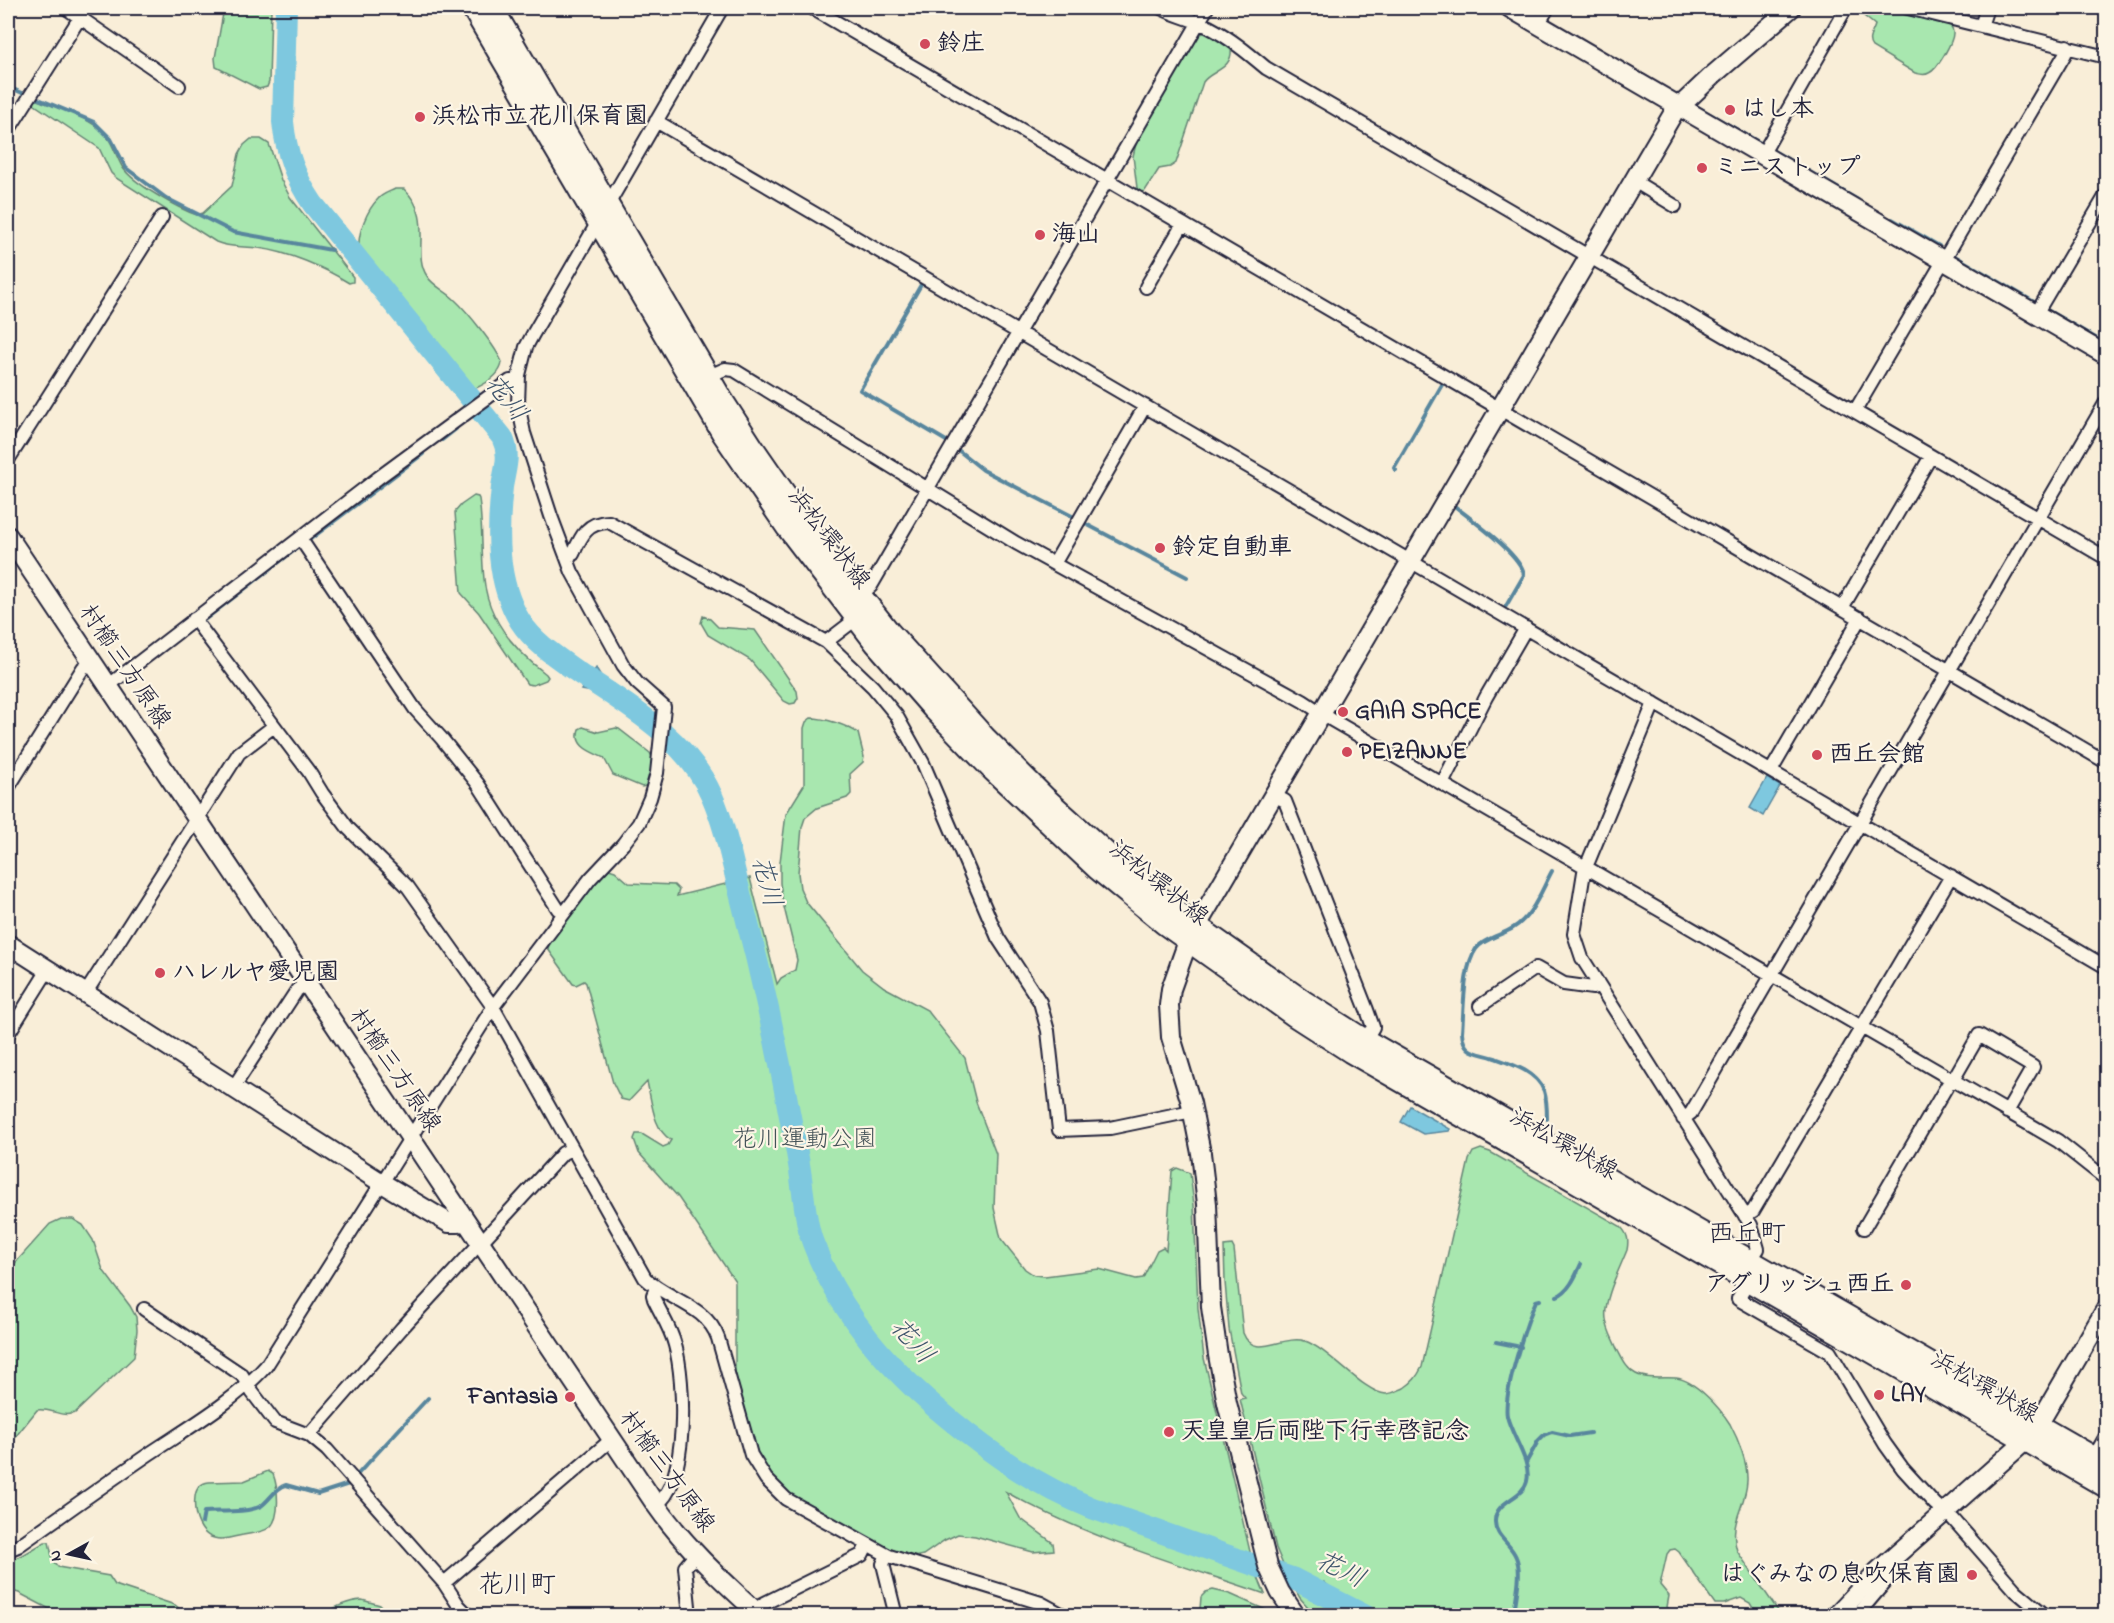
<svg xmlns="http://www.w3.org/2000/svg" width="2114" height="1623" viewBox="0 0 2114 1623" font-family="'Indie Flower','Klee One',sans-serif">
<rect width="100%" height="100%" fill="#f9eed8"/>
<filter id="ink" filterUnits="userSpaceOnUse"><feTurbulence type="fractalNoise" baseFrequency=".0167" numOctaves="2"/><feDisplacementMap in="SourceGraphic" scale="12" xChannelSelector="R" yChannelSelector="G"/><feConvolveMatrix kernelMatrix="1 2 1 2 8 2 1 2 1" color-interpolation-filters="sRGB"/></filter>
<g filter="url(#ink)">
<!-- green -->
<path fill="#a8e7af" stroke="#658475" stroke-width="1.5" d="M224 8H271L269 82 267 87 259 89 216 67 215 58Z
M1854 8H1888L1945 21C1949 24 1953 27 1953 32 1954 41 1937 70 1929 73 1924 76 1920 74 1915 73L1872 47C1866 39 1873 33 1875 25Z
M1205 32 1231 47C1234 70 1211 70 1203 82L1176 163 1170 167 1159 169 1145 191 1140 193 1137 188 1133 156 1137 140 1197 36Z
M37 100C58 108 82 115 100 129 113 140 115 155 123 168 134 184 179 209 197 215L203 213 232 186 239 154 244 145 251 139H261L269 144 281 180 290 197 353 277V282L349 283C323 267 289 252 258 248 244 246 229 248 216 242L116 178 111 173 99 148 35 105 34 102Z
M395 189H404C435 219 411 252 427 276 433 286 446 291 455 300 468 312 495 346 502 362 501 375 487 383 476 388L471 387 468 384 359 247C358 232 367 210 378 199 382 194 389 192 395 189Z
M474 496 478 497 479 499C483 525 481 552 484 579 488 620 514 650 546 674L548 677 546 680 533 685 527 684 479 613 461 593 455 512 461 505Z
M703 616 710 619 718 627 755 630 797 691 798 698 795 703 790 704 784 701 750 660 708 635 701 623Z
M811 718C825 718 846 725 858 733L864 757 863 762 850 774 851 794 847 798 817 808 805 818 802 827 798 873 800 888 806 902 862 970 884 987 927 1010 965 1058 976 1102 996 1154 994 1208 1001 1239 1025 1269 1034 1275 1045 1276 1099 1269 1136 1279 1143 1278 1157 1250 1163 1247 1166 1250 1172 1171 1177 1168 1190 1173 1194 1205 1198 1308 1204 1358 1252 1560 1286 1572 1276 1548 1240 1399 1245 1398 1241 1393 1229 1329 1225 1282 1224 1246 1232 1245 1234 1249 1243 1333C1254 1361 1283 1334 1305 1341 1329 1349 1364 1393 1386 1394 1392 1394 1399 1390 1404 1388 1413 1382 1417 1377 1422 1367L1469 1160 1473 1152 1481 1149 1490 1152 1620 1226C1628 1234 1629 1240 1627 1250 1620 1268 1603 1300 1606 1319 1607 1330 1613 1339 1617 1349 1622 1358 1626 1369 1636 1374 1647 1380 1663 1377 1676 1378 1695 1380 1720 1408 1730 1424 1738 1439 1748 1463 1747 1481 1746 1507 1728 1522 1737 1551L1781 1615H1757L1750 1603 1741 1598 1724 1604H1715L1679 1552 1675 1549 1670 1550 1667 1554 1660 1585 1669 1596 1667 1607 1677 1615H1315L1300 1598 1291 1582 1255 1570 1265 1594C1178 1564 1087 1538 1006 1492L1020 1518 1053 1543 1054 1550 1033 1552 975 1536 958 1534 945 1540 923 1555 910 1558 891 1550 790 1495 771 1476 757 1452 735 1374V1281L678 1197 639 1153 634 1139 636 1134H642L663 1147 668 1145 671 1140C653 1129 652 1102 647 1082L629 1101 621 1099 613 1083 586 983 584 981 576 985 573 984 548 949 550 940 594 882 609 869 615 871 629 883 674 885 679 890 677 896 750 878 777 984 781 978 795 970 797 960 783 903 780 883V862L786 814 804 785V728L806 722Z
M583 727 598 732 616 728 619 729 650 753 653 758 648 785 642 787 613 775 604 758C592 752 573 747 579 729Z
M61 1219H73L83 1225 93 1240 103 1270 130 1306 136 1317 137 1330 134 1357 75 1413C61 1418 51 1408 37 1410L8 1446V1271L50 1224Z
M268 1471 273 1474C278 1487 281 1517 270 1527 263 1533 252 1533 243 1535 236 1536 228 1539 221 1539 199 1539 193 1514 195 1497 196 1488 200 1483 209 1482L244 1481Z
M45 1542H49L53 1561 58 1567 109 1576 115 1585 175 1605 181 1610 183 1615H61L19 1593 12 1591 8 1593V1561L23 1555Z
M1213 1590 1230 1594 1277 1615H1207L1200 1609 1201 1597 1206 1592Z
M362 1600 380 1605 386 1615H322C336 1607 346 1601 362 1600Z"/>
<!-- water -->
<path fill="#7ec8df" stroke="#59869d" stroke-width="1.5" d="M596 668 608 687 604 694 581 690Z
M1767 778 1780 786 1763 816 1750 808Z
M1410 1106 1450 1129 1449 1131 1423 1134 1401 1122Z
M1324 1582 1347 1601 1344 1608 1315 1601Z"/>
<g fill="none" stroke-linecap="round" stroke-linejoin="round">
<!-- stream -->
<path stroke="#59869d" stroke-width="4" d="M8 87 25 94
M34 97 94 122 111 139 126 168 166 198 233 232 331 250
M1696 106 1762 144
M1772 150 1858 200
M1892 219 1939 246
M346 253 354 255
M1953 255 2034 302
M922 283 860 390 948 442
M2047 310 2106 344
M442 440 456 429
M958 450 983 470 1074 517
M1396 470 1394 468 1443 383
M1452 504C1469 518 1521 554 1524 575L1506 606
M1084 523 1187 577
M308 541 423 454
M203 621 300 546
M1547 1119C1547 1110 1547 1100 1544 1091 1537 1072 1512 1064 1495 1058 1478 1052 1463 1055 1462 1032 1464 1009 1463 967 1476 949 1483 939 1502 935 1513 928 1533 916 1541 891 1552 871
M1557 1296C1569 1292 1576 1275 1581 1264
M1496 1342 1521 1347
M1526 1463 1538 1441 1544 1435 1552 1432 1570 1436 1590 1433
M357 1475 428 1398
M202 1523 204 1512C219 1511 248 1513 261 1506 270 1500 275 1488 286 1485L318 1494 349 1484
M1514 1616C1515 1597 1523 1574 1516 1557 1511 1544 1495 1536 1495 1522 1494 1501 1523 1499 1527 1481 1532 1462 1511 1435 1507 1416 1503 1394 1526 1323 1536 1301L1540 1300"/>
<!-- river -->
<path stroke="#7ec8df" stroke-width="22" d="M286 8 283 122C286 153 295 178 313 204L502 437C511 455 505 468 502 487 497 532 496 582 520 621 535 644 558 658 579 673 629 706 687 739 712 796 726 828 732 863 741 897 761 973 778 1050 792 1127 796 1147 800 1166 802 1186 805 1205 806 1225 813 1243 840 1315 890 1370 948 1418 994 1456 1036 1485 1092 1508L1294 1579 1366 1616"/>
<!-- street casing -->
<g stroke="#22223b" stroke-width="16">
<path id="street" d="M66 8 179 86
M812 8 2106 762
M1161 8C1176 16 1193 19 1209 27 1230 38 1248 53 1266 68L2106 558
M1908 8 2106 57
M1538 24 1548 8
M1981 26 1987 8
M656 121 2106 967
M8 131 86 8
M1762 155 1846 8
M1634 181 1675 206
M1146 287 1183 224
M2036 314 2106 195
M709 376 725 369 734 370 1016 543 1303 701 1332 720 2058 1141 2106 1179
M1855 411 2065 54 2067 46
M8 460 162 217
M300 538 415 709 442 739 478 784 558 909 564 913
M567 557 573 554C581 536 587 522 609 522L826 642 873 687 896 715 923 763 998 938 1040 1002 1048 1031 1059 1130 1110 1128 1192 1111
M1054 564 1145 406
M860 595 871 586 1207 8
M1842 608 1931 456
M194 619 309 772 322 793 348 828 408 887 493 1007 645 1278C668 1300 706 1305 718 1338L751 1455 766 1479 786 1499 889 1556 1041 1603 1065 1616
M826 642 856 619
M108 686 378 478 510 381H518
M1654 703 1584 872 1574 934 1582 958 1751 1225 1758 1249 1750 1261
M1771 771 1860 618
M1442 784 1486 697 1526 628
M8 788 83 668 92 662
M1274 795 1285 801 1367 1010 1373 1027 1365 1040
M85 994 239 753 274 726
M1480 1006 1536 968 1564 984 1593 988 1599 985
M8 1034 48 970
M1953 1080 1979 1035 2033 1067 2007 1112
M233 1088 297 990 307 983
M1683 1119 1691 1113 2106 402
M1745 1216 1753 1211 1951 876
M1864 1228 1951 1079
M1748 1281 1738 1299 1830 1352 1885 1444 1903 1469 1935 1504 1953 1519 2016 1591 2046 1616
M144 1309 242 1375 252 1392 275 1422 309 1435 327 1450 444 1583 459 1606 469 1616
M309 1435 402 1328 563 1153 572 1149
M2094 1457 2106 1436
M656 1505C689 1483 685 1380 675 1345 671 1329 661 1314 654 1299L653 1295 656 1288
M8 1550 18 1546C62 1515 105 1484 149 1454 188 1428 235 1401 266 1366L493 1007 590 879 623 844 639 823 650 798 657 773 664 707 637 683 623 665 572 572 551 516 524 433 518 404 519 375 526 347 533 334 722 8
M887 1555 883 1564 896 1616
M444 1583 612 1439
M757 1611 763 1604 862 1555 867 1545
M690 1616 685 1567 696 1554
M1859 1616 1858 1614 1885 1582 1890 1570 1885 1564"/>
</g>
<!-- secondary casing -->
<g stroke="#22223b" stroke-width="22">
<path id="secondary" d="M1510 8 2106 355
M8 536 656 1505C686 1548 723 1581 761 1616
M8 944 382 1183 449 1223H458L464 1219
M1296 1616 1280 1592 1268 1566 1227 1403 1218 1355 1211 1307 1207 1204 1201 1153 1191 1103 1171 1037 1169 1005 1171 989 1188 941 1674 112 1713 75 1791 8
M1835 1616 1877 1572 2025 1441 2038 1425 2106 1309"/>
</g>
<!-- primary casing -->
<g stroke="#22223b" stroke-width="24">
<path id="primary" d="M472 8 722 433 787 528 875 643 932 708 992 770 1097 869 1164 924 1294 1016 1350 1052 2106 1487
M493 8 722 399 753 447 818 541 889 631 985 737 1046 798 1109 855 1175 910 1304 1001 1359 1036 2106 1464"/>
</g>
<!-- street -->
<use href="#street" stroke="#fcf5e5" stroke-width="12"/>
<!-- secondary -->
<use href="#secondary" stroke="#fcf5e5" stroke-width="18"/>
<!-- primary -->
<use href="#primary" stroke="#fcf5e5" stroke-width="20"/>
</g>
</g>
<!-- markers -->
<g fill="#d1495b" stroke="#fcf5e5" stroke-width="2">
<circle cx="925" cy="44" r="6"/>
<circle cx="1730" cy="110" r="6"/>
<circle cx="420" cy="117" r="6"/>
<circle cx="1702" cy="168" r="6"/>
<circle cx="1040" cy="235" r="6"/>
<circle cx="1160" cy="548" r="6"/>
<circle cx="1343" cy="712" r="6"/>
<circle cx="1347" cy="752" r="6"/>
<circle cx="1817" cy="755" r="6"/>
<circle cx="160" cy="973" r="6"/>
<circle cx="1906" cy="1285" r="6"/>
<circle cx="1879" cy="1395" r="6"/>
<circle cx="570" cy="1397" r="6"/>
<circle cx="1169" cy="1432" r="6"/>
<circle cx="1972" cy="1575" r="6"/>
</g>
<g text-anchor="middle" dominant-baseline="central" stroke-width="4.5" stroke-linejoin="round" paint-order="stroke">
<!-- poi labels -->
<g font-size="24" font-weight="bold" fill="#22223b" stroke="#fcf5e5" text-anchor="start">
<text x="937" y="44">鈴庄</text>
<text x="1742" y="110">はし本</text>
<text x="432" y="117">浜松市立花川保育園</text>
<text x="1714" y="168">ミニストップ</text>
<text x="1052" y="235">海山</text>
<text x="1172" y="548">鈴定自動車</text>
<text x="1355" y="712">GAIA SPACE</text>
<text x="1359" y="752">PEIZANNE</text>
<text x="1829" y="755">西丘会館</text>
<text x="172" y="973">ハレルヤ愛児園</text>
<text x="1894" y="1285" text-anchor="end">アグリッシュ西丘</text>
<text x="1891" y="1395">LAY</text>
<text x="558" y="1397" text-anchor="end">Fantasia</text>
<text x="1181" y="1432">天皇皇后両陛下行幸啓記念</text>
<text x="1960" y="1575" text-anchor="end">はぐみなの息吹保育園</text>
</g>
<!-- street labels -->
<g font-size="24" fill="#22223b" stroke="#fcf5e5">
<text transform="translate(828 539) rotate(53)">浜松環状線</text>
<text transform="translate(124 667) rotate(56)">村櫛三方原線</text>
<text transform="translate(1158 884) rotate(39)">浜松環状線</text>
<text transform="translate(394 1071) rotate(56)">村櫛三方原線</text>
<text transform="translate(1563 1145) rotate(30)">浜松環状線</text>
<text transform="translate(1984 1388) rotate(30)">浜松環状線</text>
<text transform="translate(666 1472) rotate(54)">村櫛三方原線</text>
</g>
<!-- park labels -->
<g font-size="24" fill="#445358" stroke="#fcf5e5">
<text x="805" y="1140">花川運動公園</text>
</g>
<!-- water labels -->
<g font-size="26" font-style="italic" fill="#3e546c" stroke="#fcf5e5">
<text transform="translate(505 399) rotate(52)">花川</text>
<text transform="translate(765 882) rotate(75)">花川</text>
<text transform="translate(911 1342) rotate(48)">花川</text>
<text transform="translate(1340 1571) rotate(26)">花川</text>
</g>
<!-- neighbourhood labels -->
<g font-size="26" fill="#22223b" stroke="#fcf5e5">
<text x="1747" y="1235">西丘町</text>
<text x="517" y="1586">花川町</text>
</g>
</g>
<!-- margin -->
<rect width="2114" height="1623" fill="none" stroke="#fcf5e5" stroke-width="30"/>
<rect x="15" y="15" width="2084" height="1593" fill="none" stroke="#22223b" stroke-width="2" filter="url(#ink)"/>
<!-- north arrow -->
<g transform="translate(69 1554) rotate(262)" stroke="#fcf5e5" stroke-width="4.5" paint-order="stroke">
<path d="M0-4.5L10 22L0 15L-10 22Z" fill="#22223b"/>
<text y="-9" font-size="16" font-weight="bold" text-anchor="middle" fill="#22223b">N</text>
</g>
</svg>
